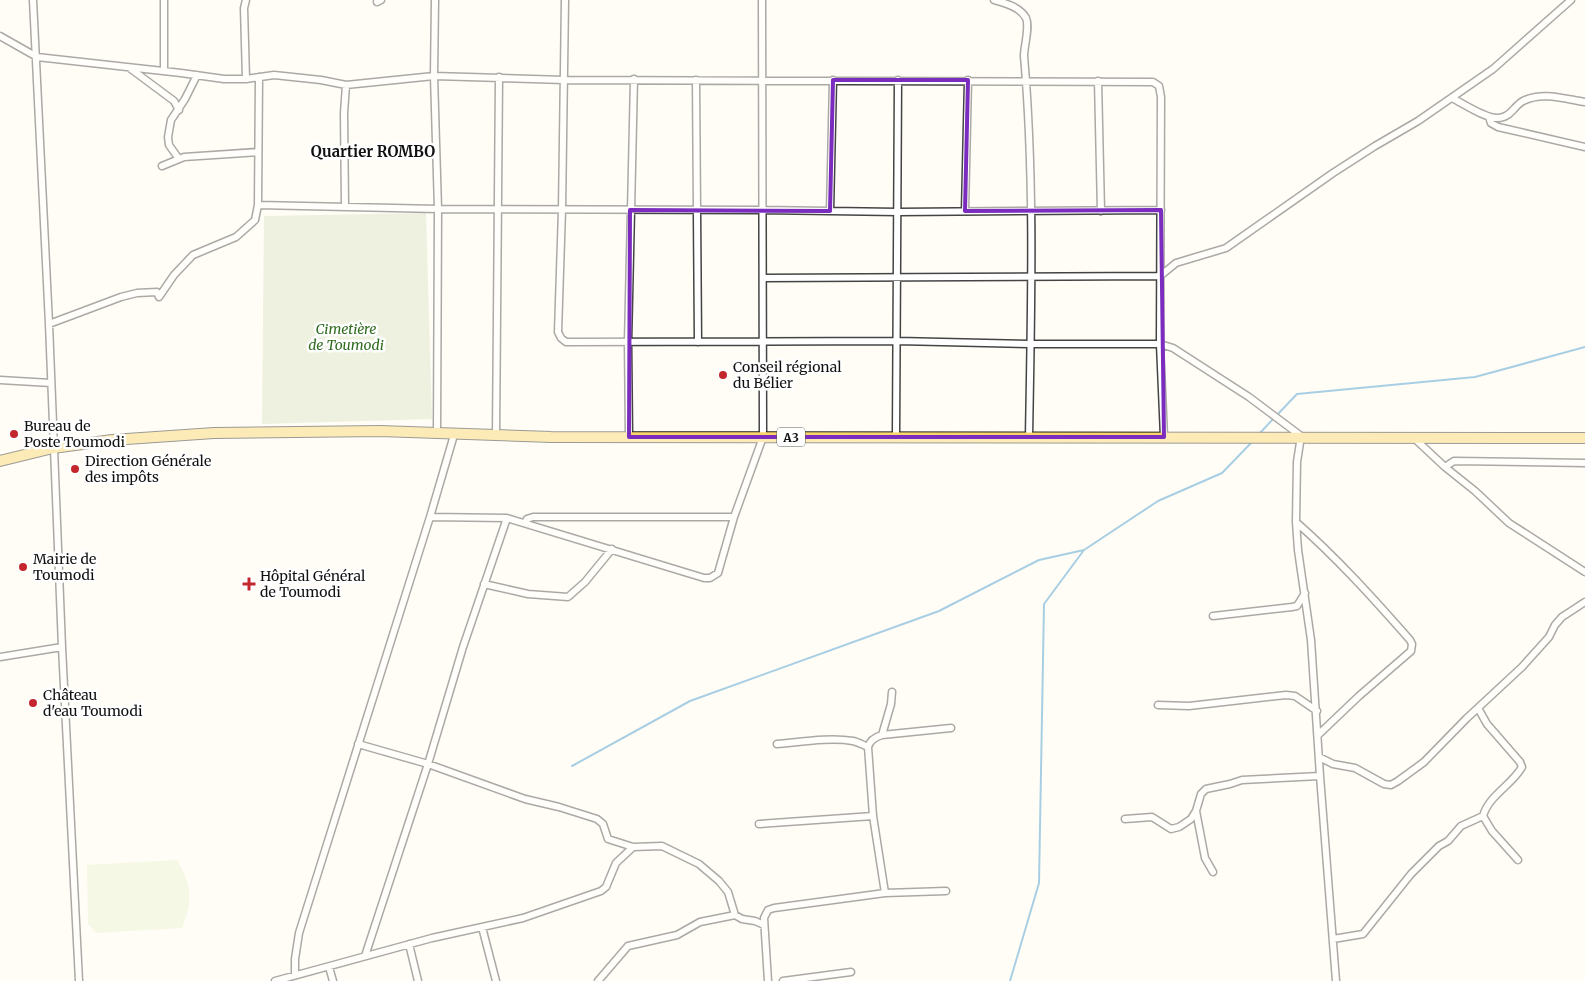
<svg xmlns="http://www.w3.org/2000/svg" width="1585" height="981" viewBox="0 0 1585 981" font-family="Merriweather,serif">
<rect width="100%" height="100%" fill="#fffdf5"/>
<!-- cemetery -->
<path fill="#d9e3c4" d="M426 213 432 419 262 424 264 216Z"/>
<!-- pitch -->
<path fill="#e6f2cf" d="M177 860C192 885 193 901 182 928L96 933 88 924 87 865Z"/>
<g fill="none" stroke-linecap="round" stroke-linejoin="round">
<!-- stream -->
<path stroke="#3f96cf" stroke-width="2" d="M1277 415 1297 394 1475 377 1585 347
M1260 433 1274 418
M572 766 690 701 939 611 1039 560 1084 550
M1010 981 1039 883 1044 604 1084 550 1158 501 1222 473 1252 442"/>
<!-- minor casing -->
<g stroke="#444" stroke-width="9">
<path id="minor" d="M33 0 49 324 62 647 79 981
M164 0V71
M246 0 244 8 246 79
M435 0 434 76 438 209 437 433
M565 0 562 210 558 332 561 338 566 342 898 341 1030 344H1160L1173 348 1249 397 1301 436 1297 462 1296 522 1298 550 1311 640 1320 776 1336 981
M994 0C1005 3 1020 7 1026 18 1030 27 1024 46 1024 56 1035 183 1031 311 1029 438
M377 2 381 0
M0 36 37 57 181 73 224 79H246L274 75 321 80 346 85 434 76 564 80 1153 82 1159 86 1161 97 1160 344 1164 437
M131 69 174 101 179 110
M696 80 698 342
M1098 81 1101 211
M1452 98C1464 104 1486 119 1498 118 1510 118 1514 106 1523 101 1542 91 1565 99 1585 102
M1489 117 1491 123 1498 127 1585 147
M179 159 169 145 168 137 171 120 185 99 197 75
M162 166 184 157 258 152
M258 205 438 209 762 210 898 212 1161 210
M345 206 344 113 346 85
M830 211 833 80
M965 211 968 80
M763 278 1160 276 1176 263 1226 248 1333 173 1375 146 1418 121 1493 69 1571 0
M49 324 121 297 137 293 157 292 159 297 174 275 193 255 236 237 255 220 258 205 259 77
M0 380 51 383
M496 435 499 77
M896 436 898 80
M629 437 628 342 634 79
M1414 438 1445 467 1475 491 1509 523 1585 572
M1445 467 1454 461 1585 463
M430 517 507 518 704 578H710L718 573 734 517 763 437 762 0
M1296 522C1337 558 1374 599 1410 640L1412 644 1411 651 1359 696 1318 735
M525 523 527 519 533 517H734
M484 584 528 594 568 597 585 582 612 549
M1213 616 1292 607 1297 606 1305 593
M0 657 62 647
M1158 705 1189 706 1286 695 1295 696 1317 711
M1478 708 1487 724 1520 762 1522 767C1512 785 1489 795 1483 816L1492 831 1518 860
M882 735 891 704 892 692
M358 744 428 764 525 799 559 807 597 819 603 824 608 839 633 847 662 846 699 864 719 881 728 892 735 915 742 919 755 921 764 925
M777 744C800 742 830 737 853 741 858 742 863 745 868 747
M1319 757 1333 764 1355 768 1384 784 1391 785 1398 781 1424 762 1467 718 1522 667 1549 637 1555 625 1562 617 1585 602
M1196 811 1205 858 1213 872
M1125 819 1152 817 1171 829 1179 827 1191 819 1196 811 1201 794 1206 789 1230 784 1242 780 1320 776
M759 824 873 816
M885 893 873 816 868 747C870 740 875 737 882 735L951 728
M482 927 496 981
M1333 939 1363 934 1411 874 1439 846 1448 841 1461 826 1483 816
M409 944 418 981
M365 956 428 764 463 647 507 518
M329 967 333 981
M295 975V959L299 933 430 517 454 435
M275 981 432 938 523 918 601 891 606 887 616 863 633 847
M598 981 628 946 677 935 700 922 735 915
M768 981 764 918 768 910 774 908 885 893 946 891
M783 981 851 972"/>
</g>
<!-- primary casing -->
<g stroke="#222" stroke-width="12">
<path id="primary" d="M0 461 53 448 112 440 214 433 380 431 551 437 1585 438"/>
</g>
<!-- minor -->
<use href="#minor" stroke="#fff" stroke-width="6"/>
<!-- primary -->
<use href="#primary" stroke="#f9d66b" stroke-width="10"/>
</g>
<!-- marked area -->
<path d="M0 0H1585V981H0ZM833 80H968L965 211 1161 210 1164 437H629L630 210 830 211Z" fill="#fffdf5" fill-opacity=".55" fill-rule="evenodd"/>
<path fill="none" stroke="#7b2cbf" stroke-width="4" stroke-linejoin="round" d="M833 80H968L965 211 1161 210 1164 437H629L630 210 830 211Z"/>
<!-- markers -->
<g fill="#c4262e" stroke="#fff" stroke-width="2">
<circle cx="723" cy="375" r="5"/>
<circle cx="14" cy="434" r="5"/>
<circle cx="75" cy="469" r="5"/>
<circle cx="23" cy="567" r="5"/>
<path d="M246.5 576.5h5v5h5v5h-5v5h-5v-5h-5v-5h5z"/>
<circle cx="33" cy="703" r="5"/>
</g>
<g text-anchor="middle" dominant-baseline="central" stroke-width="5" stroke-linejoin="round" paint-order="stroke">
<!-- shield labels -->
<rect fill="#fff" stroke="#585858" stroke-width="1" x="777" y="427.5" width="28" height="19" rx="4"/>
<g font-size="12" font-weight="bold" fill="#111">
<text x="791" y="437">A3</text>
</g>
<!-- park labels -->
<g font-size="14" font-style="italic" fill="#2f6b1f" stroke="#fff">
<text x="346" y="329">Cimetière<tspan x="346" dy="16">de Toumodi</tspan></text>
</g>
<!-- poi labels -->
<g font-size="14" fill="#111" stroke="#fff" text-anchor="start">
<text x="733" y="367">Conseil régional<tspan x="733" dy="16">du Bélier</tspan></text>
<text x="24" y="426">Bureau de<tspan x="24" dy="16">Poste Toumodi</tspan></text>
<text x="85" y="461">Direction Générale<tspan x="85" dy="16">des impôts</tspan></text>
<text x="33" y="559">Mairie de<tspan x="33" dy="16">Toumodi</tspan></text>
<text x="260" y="576">Hôpital Général<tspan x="260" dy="16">de Toumodi</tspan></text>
<text x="43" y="695">Château<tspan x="43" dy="16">d'eau Toumodi</tspan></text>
</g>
<!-- neighbourhood labels -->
<g font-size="15" font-weight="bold" fill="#111" stroke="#fff">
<text x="373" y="151">Quartier ROMBO</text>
</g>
</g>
</svg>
